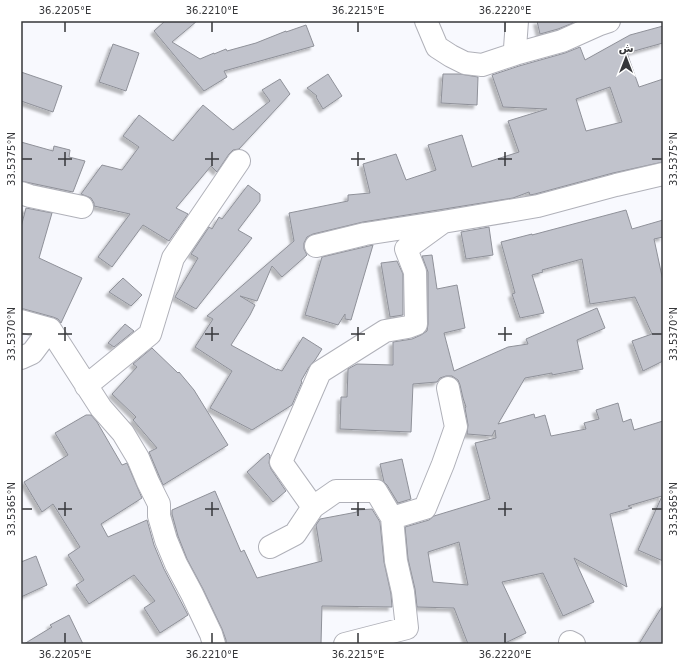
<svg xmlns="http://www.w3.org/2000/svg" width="684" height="665" viewBox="0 0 684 665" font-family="'DejaVu Sans','Noto Sans Arabic',sans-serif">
<defs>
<filter id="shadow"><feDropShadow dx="-3.5" dy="3.5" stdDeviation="1" flood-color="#0004"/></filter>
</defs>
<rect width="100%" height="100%" fill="#f8f9fe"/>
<!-- building -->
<path fill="#c1c3cc" stroke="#8f9199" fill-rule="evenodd" filter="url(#shadow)" d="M165 21H197L172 42 200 59 214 53V54L226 49 227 51 256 43 286 31V32L306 25 314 46 224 71 227 77 204 91 154 31Z
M537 21H572L573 23 558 29 540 34Z
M663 26V43L627 53 639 87 663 79V162L613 173 535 194 530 195 529 192 513 198 363 222 313 234 307 237 304 243V249L307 255 282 277 272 266 257 301 240 296 255 305 250 315 231 345 277 370V369L282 371 303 337 322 349 315 360 309 367 301 381 302 382 292 405 252 430 210 408 232 371 195 347 213 319 207 316 294 241 289 213 348 201V195L370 193 363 164 396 154 406 180 436 170 428 145 462 135 472 167 519 152 508 121 547 109 503 107 492 75 519 66 565 53 580 47 585 60 630 35ZM610 87 622 122 586 131 576 99Z
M113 44 139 53 126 91 99 82Z
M21 72 62 86 53 112 21 101Z
M328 74 342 96 323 109 316 97 317 96 307 88Z
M443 74H460L478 77 477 105 441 103Z
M280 79 290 94 239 149 233 150 229 154 217 172 211 166 176 208 188 214 169 241 143 225 112 267 98 257 130 214 94 206V203L91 198 81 194 102 165 122 170 139 147 123 136 139 115 173 141 203 105 233 130 270 101 262 90Z
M21 142 53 151 54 146 70 150 69 157 85 161 73 192 21 181Z
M248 185 260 194V201L238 230 252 238 196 309 175 297 198 258 191 254 209 227 212 229 219 217 222 219Z
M26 208 52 213 39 258 82 278 61 323 58 319 53 317 24 309H21V227Z
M626 210 632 229 663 220V237L654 239 663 281V361L643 371 632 341 652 334 635 297 590 304 582 259 542 270 543 272 532 275 544 313 520 318 512 294 515 293 501 242 532 234V235Z
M489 227 493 255 466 259 461 232Z
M373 245 351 320 345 319V314L338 325 305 315 322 257Z
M432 255 437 289 457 285 465 328 444 333 454 371 508 347 528 344 526 339 597 308 605 328 577 340 583 369 552 375V373L525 378 498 424 534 414 535 418 545 415 551 436 586 429 584 423 599 419 596 410 618 403 623 422 631 419 634 430 663 421V561L638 550 662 496 628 506 632 508 610 514 627 587 574 558 594 602 563 616 543 573 502 582 526 633 503 644H468L454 608 417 607 415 589 408 559 405 527 429 520 434 516 490 499 475 443 496 438 495 430 492 436 467 434 468 425 465 408 466 407 463 398 460 385 458 380 452 376H446L440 378 437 382 413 384 411 432 340 429 341 397H347L348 369 357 364 393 365V342L412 339 421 335 427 331 428 324V272L422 256ZM459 542 468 585 433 582 428 552Z
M397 261 403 274V315L390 317 381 263Z
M123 278 142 295 131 306 109 292Z
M125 324 134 331 114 347 108 343Z
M152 348 178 373 179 372 194 390 228 445 163 485 149 452 157 448 133 420 136 417 112 394 137 367 133 364Z
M86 415H91L97 422 122 465 127 463 142 498 101 524 108 537 147 520 154 545 164 569 188 615 160 633 144 608 155 601 134 575 89 604 76 585 84 580 68 555 80 547 53 504 42 512 24 482 68 455 55 433Z
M268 453 270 455 269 463 271 469 286 491 273 502 247 472Z
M402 459 411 499 398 503 387 485 384 482 380 464Z
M215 491 241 552 244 550 257 578 322 561 316 525 320 519 357 512V510L372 509 380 522 384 562 391 594 392 607 322 606 321 644H226V640L222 629 203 589 187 559 178 536 172 514V510Z
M36 556 47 585 21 597V562Z
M663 605V644H639Z
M69 615 83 644H24L52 627 50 625Z"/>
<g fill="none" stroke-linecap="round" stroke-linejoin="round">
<!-- minor casing -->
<g stroke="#b0b1b9" stroke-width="24">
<path id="minor" d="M426 21 437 47 451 56 465 63 482 65 515 54 562 41 600 24 609 21
M515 54V48L517 21
M21 193 30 196 82 207
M316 246 365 234 443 222 538 206 616 185 663 174
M21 321 50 329 101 408 123 433 138 458 148 482 159 504V516L166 540 176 564 192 594 211 634 214 644
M21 358 32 353 50 329
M86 386 150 334 173 258 239 161
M313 507 281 462 320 372 385 331 408 327 416 324 415 272 406 249 443 222
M270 547 295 534 313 507 336 491H376L392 518
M570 642 574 644
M345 644 407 628 403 592 396 561 392 518 425 508 443 464 456 427 448 388"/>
</g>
<!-- minor -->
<use href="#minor" stroke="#fff" stroke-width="22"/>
</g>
<!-- ticks -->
<path fill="none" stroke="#36373a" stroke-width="1.5" d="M65 22V32M212 22V32M358 22V32M505 22V32M65 152V166M212 152V166M358 152V166M505 152V166M22 159H32M58 159H72M205 159H219M351 159H365M498 159H512M652 159H662M65 327V341M212 327V341M358 327V341M505 327V341M22 334H32M58 334H72M205 334H219M351 334H365M498 334H512M652 334H662M65 502V516M212 502V516M358 502V516M505 502V516M22 509H32M58 509H72M205 509H219M351 509H365M498 509H512M652 509H662M65 633V643M212 633V643M358 633V643M505 633V643"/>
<!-- border -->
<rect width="684" height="665" fill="none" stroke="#ffffff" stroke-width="44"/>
<!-- north arrow -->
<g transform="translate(626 58)" stroke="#ffffff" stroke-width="3" paint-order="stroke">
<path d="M0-3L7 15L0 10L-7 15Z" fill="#36373a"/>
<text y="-6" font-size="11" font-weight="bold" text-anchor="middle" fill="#36373a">ش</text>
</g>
<rect x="22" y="22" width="640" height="621" fill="none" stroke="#36373a" stroke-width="1.5"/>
<g font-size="10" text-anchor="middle" fill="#36373a">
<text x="65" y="14">36.2205°E</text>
<text x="212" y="14">36.2210°E</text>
<text x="358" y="14">36.2215°E</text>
<text x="505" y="14">36.2220°E</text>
<text transform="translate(11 159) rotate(-90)" y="4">33.5375°N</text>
<text transform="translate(673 159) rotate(-90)" y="4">33.5375°N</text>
<text transform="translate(11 334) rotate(-90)" y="4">33.5370°N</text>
<text transform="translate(673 334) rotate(-90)" y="4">33.5370°N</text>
<text transform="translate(11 509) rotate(-90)" y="4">33.5365°N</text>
<text transform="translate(673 509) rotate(-90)" y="4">33.5365°N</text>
<text x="65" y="658">36.2205°E</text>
<text x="212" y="658">36.2210°E</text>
<text x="358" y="658">36.2215°E</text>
<text x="505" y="658">36.2220°E</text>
</g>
</svg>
